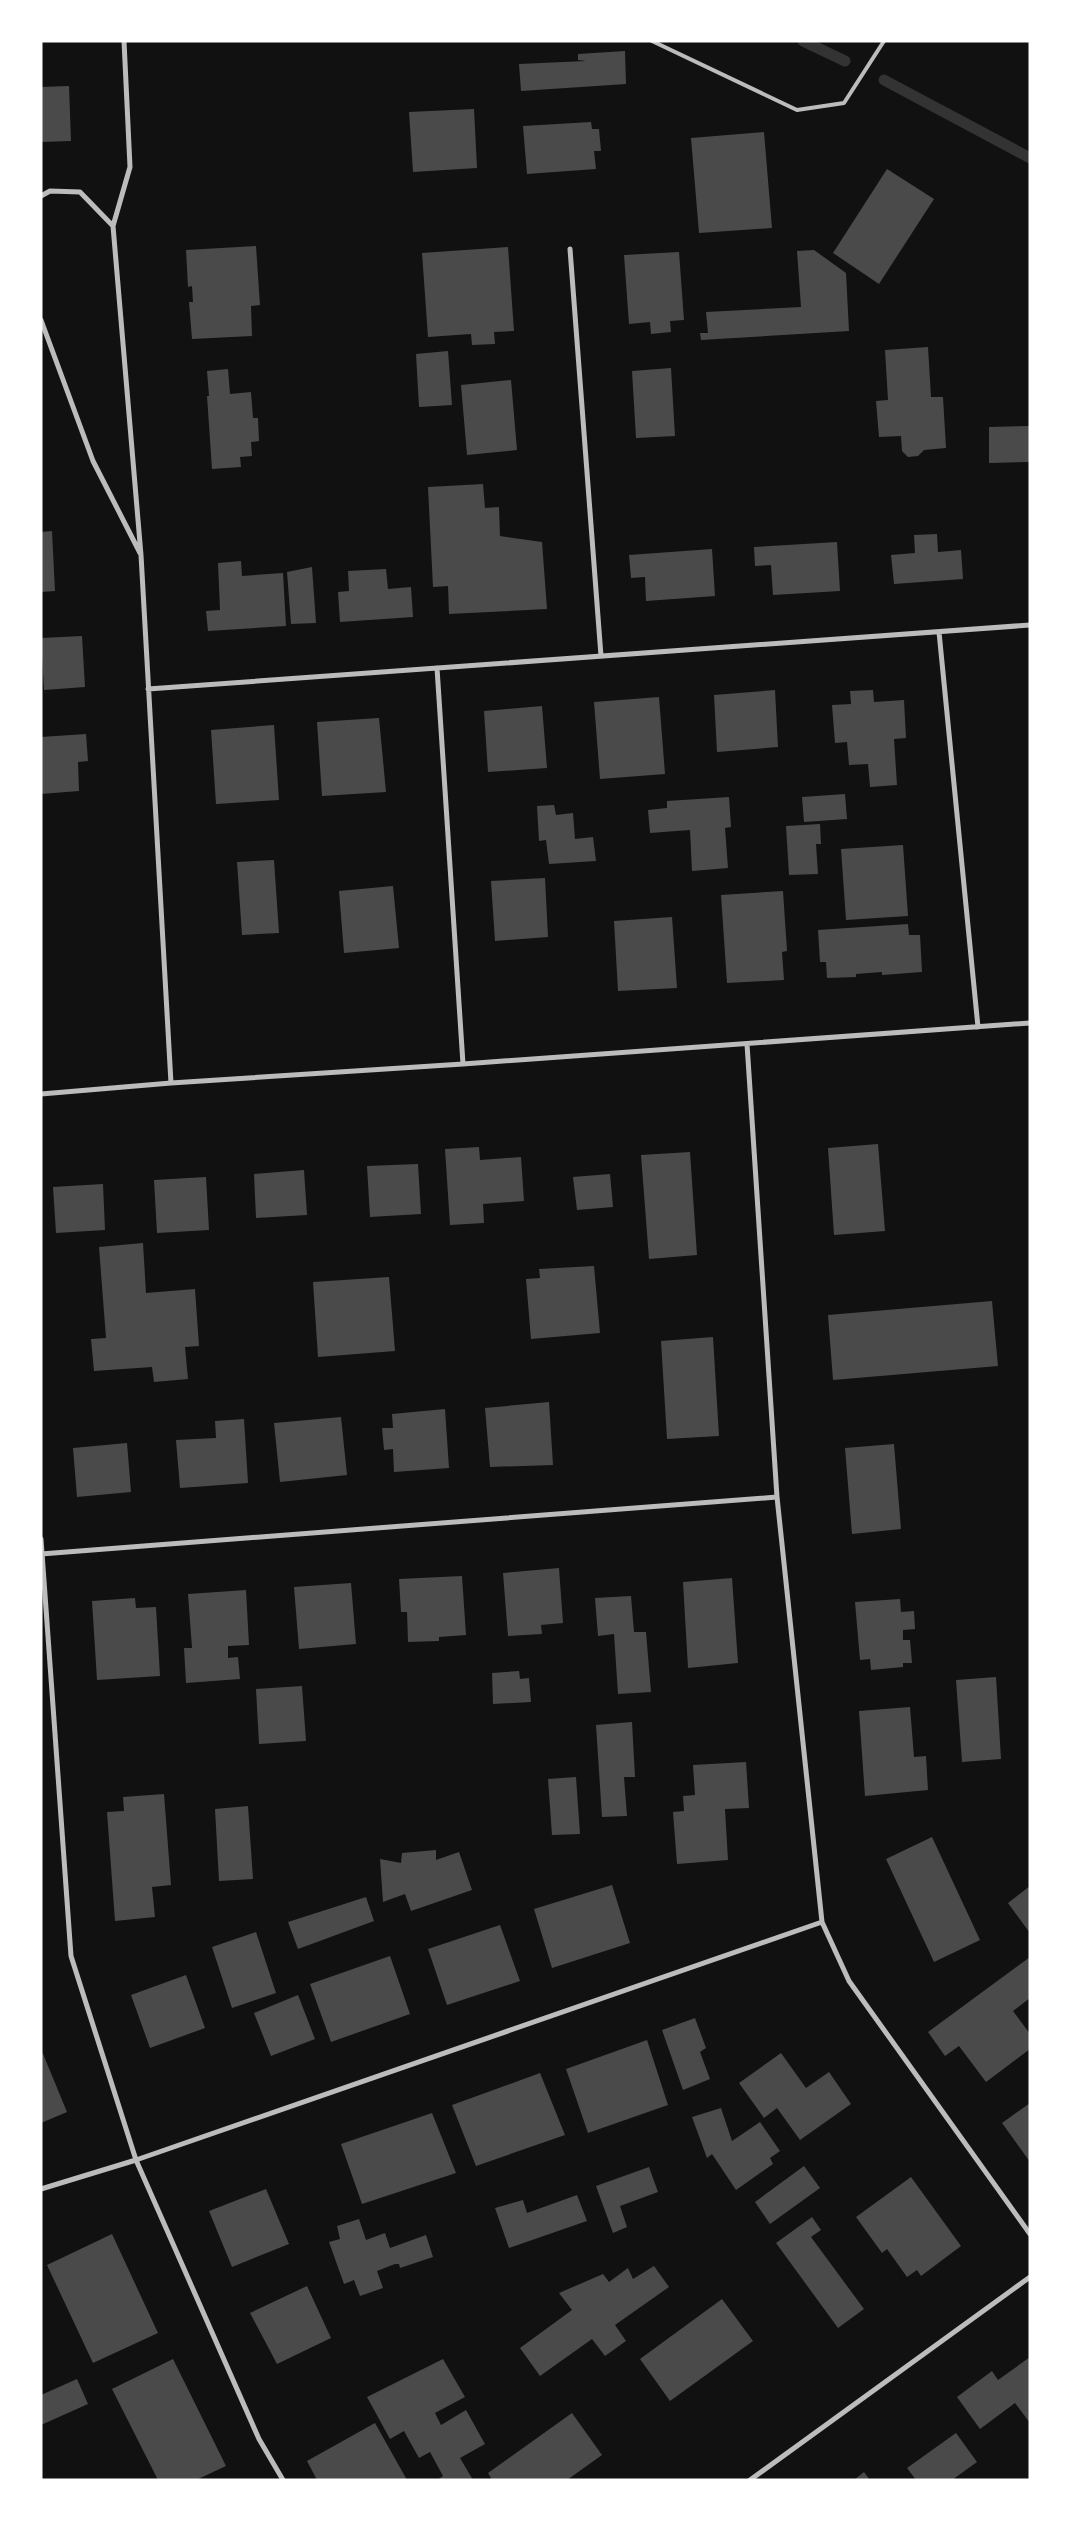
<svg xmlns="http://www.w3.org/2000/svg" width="1071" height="2521" viewBox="0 0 1071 2521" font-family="'Open Sans',sans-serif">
<rect width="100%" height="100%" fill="#111"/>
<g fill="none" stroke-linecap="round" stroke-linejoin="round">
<!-- stream -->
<path stroke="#333" stroke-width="11" d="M803 41 845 61
M884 80 1030 158"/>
</g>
<!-- building -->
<path fill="#4a4a4a" d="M625 51 626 84 521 91 519 64 586 61 578 60V54Z
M69 86 71 141 41 142V87Z
M474 109 477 168 413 172 409 112Z
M591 122 592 129H599L601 151H594L596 169 527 174 523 126Z
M764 132 772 228 699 233 691 138Z
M887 169 934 199 879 284 833 253Z
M256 246 260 305 251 306 252 336 192 339 189 302H193L192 286 188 287 186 250Z
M508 247 514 331 494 332 495 344 472 345 471 334 428 337 422 253Z
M814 250 846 273 849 331 701 340 700 333H708L706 312 801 307 797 251Z
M679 252 684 320 670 321 671 332 651 334 650 322 629 324 624 255Z
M928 347 931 397H943L946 448 924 450 918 456 908 457 902 451 901 436 879 437 876 401 888 400 885 350Z
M448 351 452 405 419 407 416 354Z
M671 368 675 436 636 438 632 371Z
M228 369 230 394 251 392 253 418H258L259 441 251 442 252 456 240 457 241 467 212 469 207 396H209L207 371Z
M511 380 517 450 467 455 461 385Z
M1030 426V462L989 463V427Z
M483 484 485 508 499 507 500 536 542 542 547 609 449 614 448 586 433 587 428 487Z
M52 531 55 591 41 592V532Z
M937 534 938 552 961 550 963 579 894 584 891 555 915 553 914 535Z
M837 542 840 591 773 595 771 565 755 566 754 547Z
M712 549 715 596 646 601 645 577 631 578 629 555Z
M241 561 242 576 283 573 286 626 208 631 206 611 220 610 218 563Z
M312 567 316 623 291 624 287 572Z
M386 569 388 589 411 587 413 617 340 622 338 592 349 591 348 571Z
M82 636 85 687 44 690 41 638Z
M775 690 778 747 717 752 714 695Z
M873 690 874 702 904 700 906 738 894 739 897 785 870 787 868 764 849 765 847 742 835 743 832 705 851 704 850 691Z
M659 697 665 774 600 779 594 702Z
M542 706 547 768 488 772 484 711Z
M379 718 386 792 322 796 317 722Z
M274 725 279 800 216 804 211 730Z
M86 734 88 761 78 762 79 791 41 794V737Z
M845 794 847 819 804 822 802 797Z
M729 797 731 827 725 828 728 868 692 871 690 830 650 833 648 810 667 808V801Z
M554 805 556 815 573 813 575 839 593 837 596 861 549 864 546 840 539 841 537 806Z
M820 824 821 844H816L818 874 789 875 786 826Z
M903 845 908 916 846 920 841 849Z
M274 860 279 933 242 935 237 862Z
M545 878 548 937 495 941 491 881Z
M393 886 399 948 344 953 339 891Z
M783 891 787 951 782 952 784 980 727 983 721 895Z
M672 917 677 988 618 991 614 921Z
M908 924 909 935H920L922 972 882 975V972L856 974V977L827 978 826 962H820L818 930Z
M878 1144 885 1231 834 1235 828 1148Z
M479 1147 480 1160 521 1157 524 1201 483 1204 484 1223 450 1225 445 1149Z
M690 1152 697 1255 649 1259 641 1155Z
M418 1164 421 1214 370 1217 367 1166Z
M304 1170 307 1215 256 1218 254 1174Z
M610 1174 613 1207 577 1210 573 1177Z
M206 1177 209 1230 157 1233 154 1180Z
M103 1184 105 1230 56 1233 53 1187Z
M143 1243 146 1293 195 1289 199 1346 185 1347 188 1379 154 1382 152 1367 94 1371 91 1339 106 1338 99 1247Z
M594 1266 600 1333 531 1339 526 1279 540 1278 539 1269Z
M389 1277 395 1351 318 1357 313 1282Z
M992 1301 998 1366 833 1380 828 1315Z
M713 1337 719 1436 667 1439 661 1341Z
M549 1402 553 1465 490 1467 485 1408Z
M445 1409 449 1468 394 1472 393 1449 384 1450 382 1428H393L392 1414Z
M341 1417 347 1475 280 1482 274 1423Z
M244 1419 248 1483 180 1488 176 1440 216 1438 215 1421Z
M127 1443 131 1492 77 1497 73 1448Z
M894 1444 901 1529 852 1534 845 1448Z
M559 1568 563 1623 541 1625 542 1634 508 1636 503 1573Z
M462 1576 466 1635 439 1637V1641L408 1642 407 1612H401L399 1579Z
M732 1578 738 1663 688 1668 683 1582Z
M351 1583 356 1644 299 1649 294 1587Z
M246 1590 249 1645 228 1646V1658L238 1657 240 1679 186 1683 184 1648H192L188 1594Z
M631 1596 634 1632H646L651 1692 618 1694 614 1634 598 1636 595 1598Z
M135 1598 136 1608 156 1607 160 1676 97 1680 92 1601Z
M900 1599 901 1612 914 1611 915 1629 903 1630V1640H910L912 1663H903V1667L871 1670 870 1659 860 1660 855 1602Z
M519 1671 520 1679 529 1678 531 1702 493 1704 492 1673Z
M996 1677 1001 1759 962 1762 956 1680Z
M302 1686 306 1741 259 1744 256 1689Z
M910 1707 914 1757 926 1756 928 1790 865 1796 859 1711Z
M632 1722 635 1777H624L627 1816 602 1817 596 1725Z
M746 1762 749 1808 725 1809 728 1860 677 1864 673 1812 684 1811 683 1796 695 1795 693 1765Z
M576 1777 580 1834 552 1835 548 1779Z
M164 1794 171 1885 152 1887 155 1917 115 1921 107 1812 124 1811 123 1797Z
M248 1806 253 1879 219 1881 215 1809Z
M932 1837 980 1940 934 1962 886 1859Z
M436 1850V1860L459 1852 472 1890 411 1911 405 1894 383 1902 380 1859 401 1863 402 1853Z
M612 1885 630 1943 552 1968 534 1909Z
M1030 1886V1933L1008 1903Z
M366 1897 374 1921 298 1949 288 1922Z
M500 1925 520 1981 447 2005 428 1949Z
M256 1932 276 1993 232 2008 212 1947Z
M390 1956 410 2014 331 2042 310 1984Z
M1030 1957V1998L1013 2011 1030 2034V2049L986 2082 959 2046 945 2056 928 2032Z
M186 1975 205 2028 150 2048 131 1995Z
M298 1995 315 2039 271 2056 254 2013Z
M695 2018 706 2048 700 2052 710 2079 683 2090 662 2030Z
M647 2040 668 2105 588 2133 566 2069Z
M41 2049 67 2112 41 2123Z
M781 2053 806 2088 829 2072 851 2104 800 2140 777 2108 764 2118 739 2083Z
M540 2073 565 2135 476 2166 452 2105Z
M1030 2103V2162L1002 2123Z
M721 2108 732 2141 760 2122 780 2151 770 2158 773 2164 736 2190 712 2154 707 2158 692 2117Z
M432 2113 456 2173 362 2204 341 2144Z
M804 2166 820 2188 770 2224 755 2202Z
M649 2167 658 2192 620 2206 627 2227 613 2233 596 2186Z
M911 2177 961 2246 921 2276 917 2270 907 2277 887 2249 882 2253 856 2217Z
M266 2189 289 2244 232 2267 209 2211Z
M577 2195 587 2221 509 2248 495 2208 523 2200 527 2213Z
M812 2217 821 2230 811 2237 864 2309 838 2328 776 2243Z
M359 2219 366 2240 385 2233 390 2248 426 2235 433 2257 400 2268 399 2264H395L377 2271 383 2288 360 2296 354 2280 344 2284 329 2242 340 2239 337 2226Z
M112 2234 158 2333 93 2363 47 2265Z
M654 2266 669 2287 615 2325 626 2341 605 2356 592 2339 540 2376 520 2348 572 2310 559 2293 603 2274 609 2282 628 2268 633 2279Z
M307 2286 331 2338 277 2364 250 2313Z
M722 2299 753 2341 670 2401 640 2359Z
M1030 2357V2423L1015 2403 980 2429 957 2397 992 2371 998 2380Z
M173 2359 226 2466 196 2480H158L112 2389Z
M443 2359 465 2397 435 2413 441 2425 466 2410 485 2444 460 2458 473 2480H437L443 2476 430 2452 419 2458 404 2431 390 2439 367 2397Z
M77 2379 88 2404 41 2425V2395Z
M572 2413 602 2455 567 2480H492L488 2473Z
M375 2423 407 2480H317L307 2461Z
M956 2433 977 2462 952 2480H916L907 2468Z
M864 2472 870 2480H854Z"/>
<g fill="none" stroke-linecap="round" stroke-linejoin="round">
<!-- service -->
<path stroke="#bcbcbc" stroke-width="4" d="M652 41 797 110 844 103 884 41"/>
<!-- minor -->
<path stroke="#bcbcbc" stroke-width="5" d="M41 196 50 191 80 192 113 226 141 555 171 1083
M113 226 130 167 124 41
M570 249 601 656
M41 320 93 461 140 553
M939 632 978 1027
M437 668 463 1064
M148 689 1030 625
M747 1044 777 1497 822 1922 849 1981 1030 2234
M41 1094 171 1083 463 1064 1030 1023
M41 1539 71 1956 136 2160 259 2439 283 2480
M41 1554 777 1497
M41 2189 136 2160 822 1922
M750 2480 1030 2277"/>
</g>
<!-- border -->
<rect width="1071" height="2521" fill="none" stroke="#ffffff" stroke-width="85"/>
</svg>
